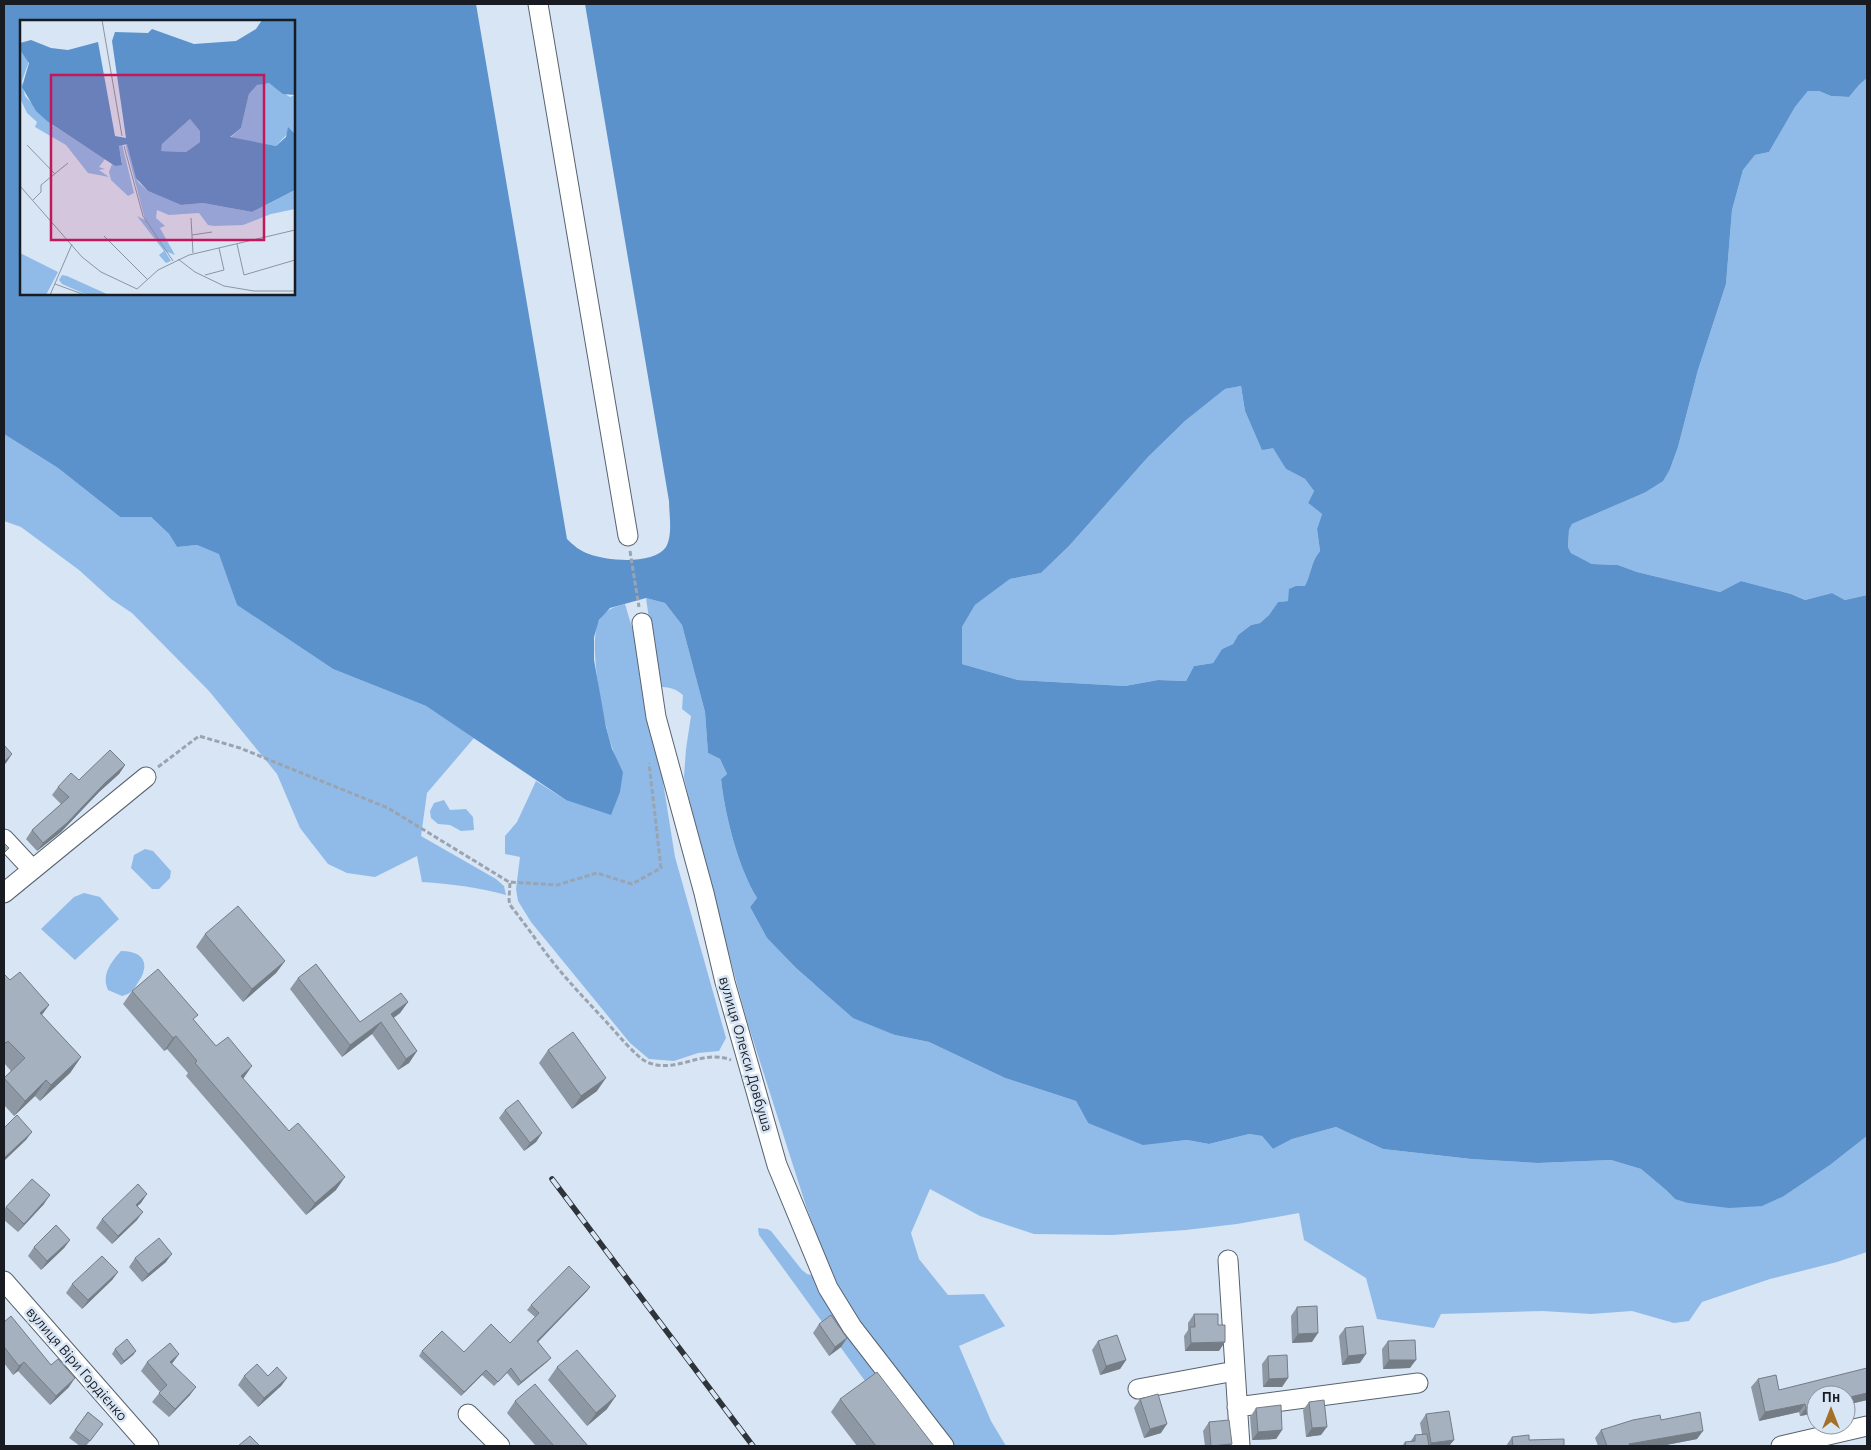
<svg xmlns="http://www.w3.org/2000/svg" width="1871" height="1450" viewBox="0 0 1871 1450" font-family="Ubuntu,sans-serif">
<rect width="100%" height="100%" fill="#d8e5f4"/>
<!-- green -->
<path fill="#90bbe9" d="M1867 78V595L1845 600 1832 593 1805 600 1791 594 1741 581 1720 592 1637 572 1618 565 1592 564 1571 553 1568 547 1569 530 1572 524 1644 493 1670 469 1678 447 1698 370 1726 284 1732 210 1743 170 1755 155 1769 152 1795 107 1808 91H1819L1831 96 1849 97 1859 85Z
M1241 386 1245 411 1262 449 1273 447 1286 469 1305 479 1314 491 1308 503 1322 514 1317 529 1320 551C1311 561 1311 575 1305 587L1296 586 1288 601 1278 602 1269 615 1260 623 1251 625 1238 635 1233 644 1222 649 1213 663 1194 666 1186 681 1158 680 1125 686 1018 680 962 664V627L975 605 1010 579 1041 573 1069 546 1148 457 1185 421 1225 389Z
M4 434 58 468 120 517H151L169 534 177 547 197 545 220 554 237 605 333 669 426 706 474 738 427 793 421 836 496 879 504 886 506 895C478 887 451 884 422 882L417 856 375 877 347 873 328 864 300 828 277 774 209 691 132 613 111 599 79 570 21 527 4 521Z
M646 598 665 603 682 625 705 712 708 753 720 759 727 774 721 779C725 815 738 867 757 898L750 907 767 938 796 968 813 983 895 1035 929 1042 1005 1078 1076 1101 1088 1123 1170 1142 1187 1140 1209 1144 1249 1134 1262 1136 1273 1149 1292 1139 1336 1127 1383 1149 1471 1159 1538 1163 1611 1160 1641 1169 1666 1190 1675 1199 1784 1196 1830 1165 1867 1136V1252L1837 1262 1770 1279 1702 1302 1689 1321 1674 1323 1632 1311 1591 1314 1543 1311 1441 1314 1434 1328 1377 1319 1366 1278 1304 1240 1299 1213 1237 1224 1186 1230 1112 1235 1034 1234 980 1216 930 1189 911 1233 919 1259 948 1295 984 1294 1005 1326 959 1346 991 1421 1006 1446H915L868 1385 759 1235 758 1228 767 1229 771 1231 802 1270 807 1274 815 1276 828 1265 806 1206 747 1021 696 832 684 777 686 749 691 716 682 709 683 695C675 688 669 687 659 687Z
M625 604 633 631 648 714 655 732 675 857 726 1038 719 1051 698 1053 674 1061 649 1059 630 1043 531 922 518 901 516 889 520 857 505 854V836L517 822 536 781 566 800 623 772C619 764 614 756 612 747 604 724 586 639 600 619 606 609 614 607 625 604Z
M444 800 450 810 466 809 473 817 474 830 461 831 450 825 438 824 431 818 430 811 434 803Z
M145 849 153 851 171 871 170 878 159 889H152L131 868 134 855Z
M84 893 100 897 119 919 75 960 41 929 74 897Z
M121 951C142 951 151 962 139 981 134 989 131 994 122 996L108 990C101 975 111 962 121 951Z"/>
<!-- water -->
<path fill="#5b92cb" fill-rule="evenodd" d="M4 4H476L567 539C573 545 580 551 589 554 607 561 654 565 666 547 673 535 669 513 669 501L585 4H1867V78L1859 85 1849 97 1831 96 1819 91H1808L1795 107 1769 152 1755 155 1743 170 1732 210 1726 284 1698 370 1678 447 1670 469 1663 481 1644 493 1572 524 1569 530 1568 547 1571 553 1592 564 1618 565 1637 572 1720 592 1741 581 1791 594 1805 600 1832 593 1845 600 1867 595V1136L1830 1165 1784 1196 1762 1206 1729 1208 1688 1203 1675 1199 1666 1190 1641 1169 1611 1160 1538 1163 1471 1159 1383 1149 1336 1127 1292 1139 1273 1149 1262 1136 1249 1134 1209 1144 1187 1140 1143 1145 1088 1123 1076 1101 1005 1078 929 1042 895 1035 853 1018 796 968 767 938 750 907 757 898C738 867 725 815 721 779L727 774 720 759 708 753 705 712 682 625 665 603 646 598 610 608 599 620 594 637V660L606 727 612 749 623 772 620 792 611 815 566 800 426 706 333 669 237 605 219 554 197 545 177 547 169 534 151 517H120L58 468 4 434ZM21 21H294V294H21ZM1241 386 1245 411 1262 450 1273 448 1286 469 1305 479 1314 491 1308 503 1322 514 1317 529 1320 551C1311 561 1311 575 1305 586H1296L1289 589 1288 601 1278 602 1269 615 1260 623 1251 625 1238 635 1233 644 1222 649 1213 663 1194 666 1186 681 1158 680 1125 686 1018 680 962 664V627L975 605 1010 579 1041 573 1069 546 1148 457 1185 421 1225 389Z"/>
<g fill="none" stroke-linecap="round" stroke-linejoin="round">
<!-- minor casing -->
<g stroke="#58636f" stroke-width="21">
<path id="minor" d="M538 4 628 536
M642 623 656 717 704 893 725 982 777 1165 828 1288 852 1327 944 1446
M4 839 32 869
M4 893 146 777
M1228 1260 1240 1446
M4 1281 149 1446
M1138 1389 1235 1371
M1237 1407 1418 1383
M468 1414 500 1446
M1781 1446 1867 1426"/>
</g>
<!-- path -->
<path stroke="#9aa4b0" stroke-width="3" stroke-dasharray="5 2.5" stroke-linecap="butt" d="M630 551 639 607
M158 767 199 736 240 748 388 808 509 882 557 885 597 873 632 884 661 868 649 763
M510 883 509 900 510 905C526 925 540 946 556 966 573 987 592 1006 610 1026 618 1035 636 1056 645 1061 674 1076 702 1048 731 1060"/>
<!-- minor -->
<use href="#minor" stroke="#fff" stroke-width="19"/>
<!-- rail casing -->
<g stroke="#2f343b" stroke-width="5.5">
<path id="rail" d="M552 1179 753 1446"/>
</g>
<!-- rail -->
<use href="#rail" stroke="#d8e5f4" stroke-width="4" stroke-dasharray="11" stroke-linecap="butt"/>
</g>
<!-- wall -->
<path fill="#8e98a4" d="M125 765 119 774 99 792 61 832 37 851 26 839 32 830 61 804 52 795 58 787Z
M205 934 285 961 276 973 243 1002 196 947Z
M4 974 10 980 49 1005 42 1015 81 1057 70 1073 40 1101 35 1096 14 1116 4 1105V1078L11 1071 4 1063Z
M298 978 360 1022 408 1002 400 1013 393 1018 417 1051 409 1063 398 1070 372 1034 342 1057 290 989Z
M132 991 194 1020 336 1190 306 1215 186 1076 188 1073 167 1049 164 1051 123 1004Z
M548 1050 597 1091 572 1109 539 1063Z
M505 1110 542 1133 536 1142 524 1151 499 1118Z
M141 1203 137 1206V1220L112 1244 96 1228 102 1219Z
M44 1204 18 1232 4 1220V1210L6 1207Z
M70 1240 64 1248 41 1270 28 1256 34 1247Z
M135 1258 166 1262 142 1282 129 1267Z
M118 1272 112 1280 82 1309 66 1293 72 1284Z
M590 1287 587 1291 538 1342 547 1362 518 1386 507 1373 494 1386 482 1375 461 1396 419 1356 422 1351 464 1352 510 1343 535 1317 527 1310 531 1305Z
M1297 1307 1312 1342 1292 1343 1291 1316Z
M1194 1314 1219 1351H1185L1184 1336 1188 1330V1323Z
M4 1322 69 1387 50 1405 18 1371 13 1375 4 1363Z
M819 1324 847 1338 841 1347 829 1356 813 1333Z
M1345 1328 1360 1363 1342 1365 1339 1336Z
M1098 1341 1126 1360 1120 1369 1100 1375 1092 1350Z
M1388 1341 1410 1368 1383 1369 1382 1349Z
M115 1349 136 1351 133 1355 121 1365 112 1354Z
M179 1354 172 1364 190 1395 169 1417 152 1402 160 1392 141 1371 147 1362Z
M1268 1356 1288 1378 1282 1387H1263L1262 1364Z
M557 1367 607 1409 587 1426 548 1380Z
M1867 1368V1400L1846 1405V1395H1816V1413L1800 1416 1799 1412 1759 1421 1751 1387 1758 1379 1776 1375 1779 1390Z
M244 1376H268L287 1378 281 1386 258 1407 238 1385Z
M840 1399 934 1446H857L831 1412Z
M1140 1399 1161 1433 1144 1438 1134 1408Z
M515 1401 588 1446H536L507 1413Z
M1309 1402 1321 1435 1306 1437 1303 1410Z
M1256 1408 1282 1430 1276 1439 1252 1440 1250 1417Z
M88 1412 103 1424 86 1446H80L69 1438Z
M1426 1414 1454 1440 1449 1446H1402L1405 1442H1410L1415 1435 1422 1434 1420 1423Z
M1661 1420 1697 1439 1661 1446H1598L1595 1438 1601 1430Z
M1209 1422 1232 1444 1230 1446H1205L1203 1431Z
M1512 1437 1529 1440 1564 1446H1506Z"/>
<!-- shaded-wall -->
<path fill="#747c86" d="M12 754 6 763 4 765V762Z
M125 765 119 774 99 792 61 832 37 851 43 843 105 783Z
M285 961 276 973 243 1002 252 989Z
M408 1002 400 1013 383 1026 391 1014Z
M49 1005 38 1020 40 1013Z
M381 1022 372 1034 342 1057 350 1045Z
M176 1036 167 1049 164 1051 173 1038Z
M417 1051 409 1063 398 1070 406 1059Z
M81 1057 70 1073 40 1101 51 1085Z
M252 1066 243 1079 241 1076Z
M606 1078 597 1091 572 1109 581 1096Z
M46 1080 35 1096 14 1116 25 1101Z
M32 1132 26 1140 4 1161V1158Z
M542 1133 536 1142 524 1151 530 1143Z
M345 1177 336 1190 306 1215 315 1203Z
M147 1194 141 1203 130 1213 136 1205Z
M50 1195 44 1204 18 1232 24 1224Z
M143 1212 137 1220 112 1244 118 1236Z
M70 1240 64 1248 41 1270 47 1261Z
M172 1254 166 1262 142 1282 148 1274Z
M118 1272 112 1280 82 1309 88 1300Z
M590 1287 587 1291 534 1346 537 1341Z
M1318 1333 1312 1342 1292 1343 1298 1334Z
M847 1338 841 1347 829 1356 835 1347Z
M1225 1342 1219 1351H1185L1191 1343Z
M136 1351 133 1355 121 1365 124 1361Z
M179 1354 173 1362 164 1371 170 1362Z
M1366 1354 1360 1363 1342 1365 1348 1356Z
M551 1358 547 1362 518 1386 521 1382Z
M1126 1360 1120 1369 1100 1375 1106 1366Z
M1389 1360H1416L1410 1368 1383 1369Z
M24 1362 18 1371 13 1375 19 1366Z
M486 1370 482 1375 461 1396 464 1392Z
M75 1378 69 1387 50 1405 56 1396Z
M287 1378 281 1386 258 1407 264 1398Z
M1288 1378 1282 1387H1263L1269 1379Z
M196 1387 190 1395 169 1417 175 1409Z
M1867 1393V1400L1846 1405V1398Z
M616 1396 607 1409 587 1426 596 1413Z
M1805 1404 1799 1412 1759 1421 1765 1412Z
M1816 1405V1413L1800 1416 1806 1408Z
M1167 1424 1161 1433 1144 1438 1150 1429Z
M1327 1427 1321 1435 1306 1437 1312 1428Z
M1282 1430 1276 1439 1252 1440 1258 1432Z
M1703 1431 1697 1439 1661 1446H1628L1629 1444Z
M1454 1440 1449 1446H1429L1431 1443Z
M1232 1444 1230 1446H1211Z"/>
<!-- building -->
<path fill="#a5b1bf" stroke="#747c86" d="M4 745 12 754 4 762Z
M110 750 125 765 105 783 67 823 43 843 32 830 69 797 58 787 71 773 79 780Z
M4 843 9 848 4 853Z
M238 906 285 961 252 989 205 934Z
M316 964 360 1022 401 993 408 1002 391 1014 417 1051 406 1059 381 1022 350 1045 298 978Z
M158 969 198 1015 193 1019 216 1046 228 1037 252 1066 241 1076 289 1131 298 1123 345 1177 315 1203 195 1063 197 1061 176 1036 173 1038 132 991Z
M20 972 49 1005 40 1013 81 1057 51 1085 46 1080 25 1101 4 1078 25 1058 8 1041 6 1043 4 1041V974L10 980Z
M573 1032 606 1078 581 1096 548 1050Z
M518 1100 542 1133 530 1143 505 1110Z
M17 1115 32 1132 4 1158V1128Z
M32 1179 50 1195 24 1224 6 1207Z
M138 1184 147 1194 136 1205 143 1212 118 1236 102 1219Z
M56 1225 70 1240 47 1261 34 1247Z
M159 1238 172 1254 148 1274 135 1258Z
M102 1256 118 1272 88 1300 72 1284Z
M569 1266 590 1287 537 1341 551 1358 521 1382 511 1368 498 1382 486 1370 464 1392 422 1351 442 1331 464 1352 491 1324 510 1343 539 1313 531 1305Z
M1317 1306 1318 1333 1298 1334 1297 1307Z
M1194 1314H1218V1325H1225V1342L1191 1343 1190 1327H1195Z
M831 1315 847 1338 835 1347 819 1324Z
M11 1316 51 1365 58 1359 75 1378 56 1396 24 1362 19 1366 4 1347V1322Z
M1363 1326 1366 1354 1348 1356 1345 1328Z
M1117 1335 1126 1360 1106 1366 1098 1341Z
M127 1339 136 1351 124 1361 115 1349Z
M1415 1340 1416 1360H1389L1388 1341Z
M170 1343 179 1354 170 1362 196 1387 175 1409 159 1393 167 1385 147 1362Z
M577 1350 616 1396 596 1413 557 1367Z
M1287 1355 1288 1378 1269 1379 1268 1356Z
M257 1364 268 1376 277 1367 287 1378 264 1398 244 1376Z
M1867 1368V1393L1846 1398V1395H1816V1405L1806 1408 1805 1404 1765 1412 1758 1379 1776 1375 1779 1390Z
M877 1372 934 1446H876L840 1399Z
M535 1384 588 1446H554L515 1401Z
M1158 1394 1167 1424 1150 1429 1140 1399Z
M1324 1400 1327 1427 1312 1428 1309 1402Z
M1281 1405 1282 1430 1258 1432 1256 1408Z
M1449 1411 1454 1440 1431 1443 1426 1414Z
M88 1412 103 1424 90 1441 75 1430Z
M1700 1412 1703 1431 1629 1444 1630 1446H1607L1601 1430 1633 1420 1660 1415 1661 1420Z
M1229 1420 1232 1444 1211 1446 1209 1422Z
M1427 1434 1429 1446H1406L1405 1442 1415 1441V1435Z
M1529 1435V1440L1564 1439V1446H1513L1512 1437Z
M250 1436 260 1446H238Z"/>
<g text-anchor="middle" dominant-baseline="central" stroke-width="5" stroke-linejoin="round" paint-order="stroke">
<!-- street labels -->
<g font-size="14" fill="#181c22" stroke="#d8e5f4">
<text transform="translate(746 1054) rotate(74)">вулиця Олекси Довбуша</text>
<text transform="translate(77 1364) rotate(49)">вулиця Віри Гордієнко</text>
</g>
</g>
<!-- overview -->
<g transform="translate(20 20)">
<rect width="275" height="275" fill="#d8e5f4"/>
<path d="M0 30 9 41 2 61 5 76 31 104 85 139 79 147 85 149 79 150 89 157 68 153 46 125 15 107 17 102 7 93 0 78ZM244 63H249L270 77 275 75V114L270 111 256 126 210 118 221 108 229 74 237 65ZM170 99 181 111 180 122 166 132 140 131 142 124ZM105 123 109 126 118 162 128 171 161 185 183 183 232 192 275 170V189L251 194 223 205 194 206 188 205 179 193 149 195 137 190 136 198 145 206 140 208 155 235 145 231 151 241 146 243 139 235 144 231 117 196 125 200ZM102 124 114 173 108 176 91 160 89 152 92 144 95 146 102 143 99 127ZM0 233 38 252 26 275H0ZM42 255 47 256 89 275H67L42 264 39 260Z" fill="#90bbe9"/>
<path d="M242 0H275V75L263 74 249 63 237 65 229 74 221 108 210 117 256 126 266 117 268 107 275 114V170L232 192 183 183 161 185 128 171 116 158 107 124 99 126 102 145 95 146 27 101 16 91 2 67 9 43 0 30V23L11 20 31 28 48 30 78 22 95 116 106 118 92 21 95 12 128 13 132 9 174 24 216 21 236 9ZM170 99 180 111V122L166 132 141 131 142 124Z" fill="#5b92cb" fill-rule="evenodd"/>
<path fill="none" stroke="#8b95a0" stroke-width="1" d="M82 0 102 116M7 125 35 154M104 126 123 196 153 241M0 166 62 237 81 252 117 269 138 250 169 235 275 210M13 180 21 172V165L48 143M171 198 173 233M172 215 192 212M84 216 127 259M217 224 224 255 275 240M158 239 175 252 204 266 234 271H275M185 255 204 250 199 228M35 264 65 275M30 275 52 224"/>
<path fill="#c2185b" fill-opacity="0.15" stroke="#c2185b" stroke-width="2.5" d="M31 55H244V220H31Z"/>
<rect width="275" height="275" fill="none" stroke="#181c22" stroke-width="2.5"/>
</g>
<!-- border -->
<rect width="1871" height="1450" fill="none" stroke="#181c22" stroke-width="10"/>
<!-- north arrow -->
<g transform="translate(1831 1410)"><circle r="24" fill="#d8e5f4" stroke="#8b95a0"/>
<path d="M0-4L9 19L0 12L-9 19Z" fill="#a47028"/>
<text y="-8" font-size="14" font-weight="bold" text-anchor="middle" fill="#181c22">Пн</text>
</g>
</svg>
